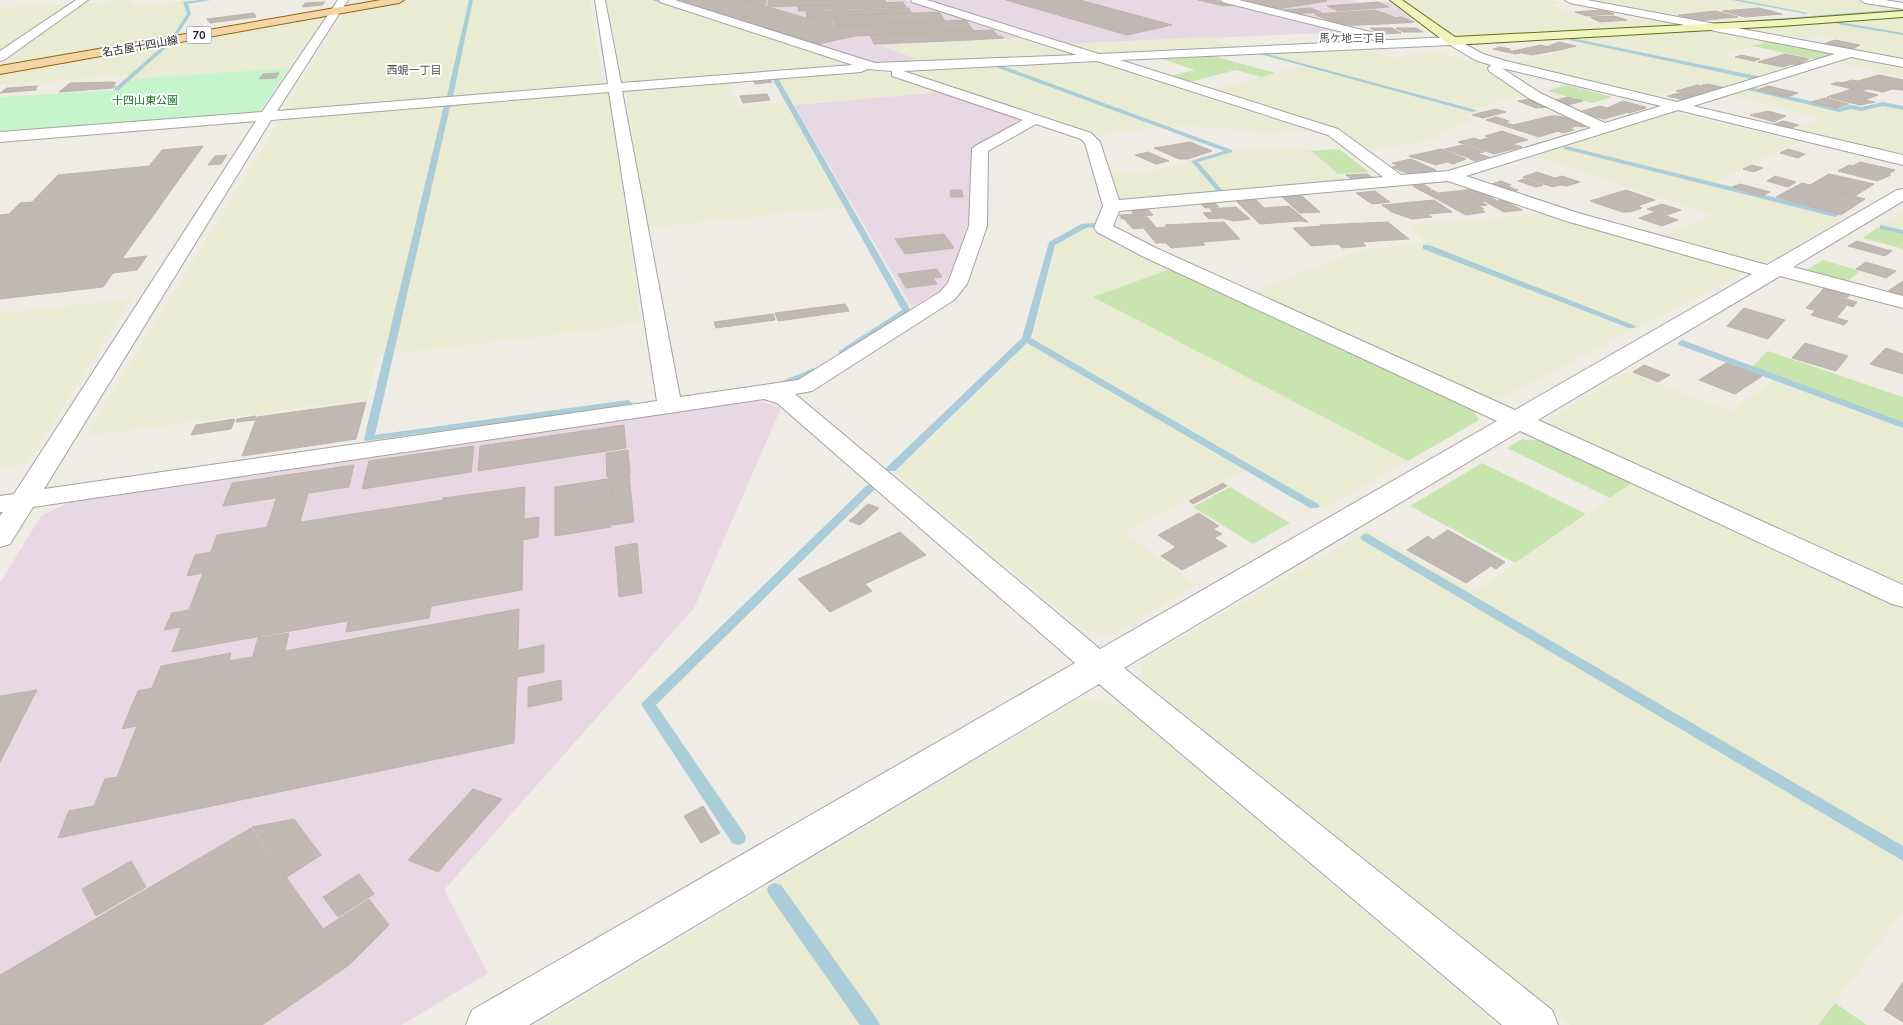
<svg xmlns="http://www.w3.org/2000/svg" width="1903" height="1025" viewBox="0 0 1903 1025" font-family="Mulish,'Noto Sans JP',sans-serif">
<rect width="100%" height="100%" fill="#efece6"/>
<!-- industrial -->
<path fill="#e7d8e4" d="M670 0H905L1021 38 883 45 925 62 872 64Z
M926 0H1220L1349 32 1066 44Z
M1233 0H1351L1363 3 1389 1 1417 23 1340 26Z
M942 92 1022 118 1025 122 975 146 969 227 951 279 946 287 912 307 794 105Z
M754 400 781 408 694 608 444 890 488 973 402 1025H0V583L41 516 74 500Z"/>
<!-- farmland -->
<path fill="#e9ecd3" d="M120 0H131L138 6 186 0 191 14 176 36 0 67V64L85 4Z
M415 0H590L603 86 284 109 344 13Z
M606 0H650L851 65 624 84Z
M1402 0H1549L1563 3 1552 4 1595 23 1658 19 1686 25 1459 37 1452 35Z
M1578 0H1857L1903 8V11L1825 17 1766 6 1659 15Z
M69 4 0 52V8Z
M325 16 289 68 132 79 136 75 0 85V74Z
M1903 17V61L1852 51 1866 45 1819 36 1802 42 1739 28Z
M1713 31 1773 40 1724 55 1788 69 1728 87 1704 82 1654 96 1513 63 1588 43 1564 38Z
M1205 37 1238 47 1096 54 1066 44Z
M1021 38 1073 55 925 62 881 46Z
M1360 49 1395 58 1426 50 1481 63 1526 94 1473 109 1478 112 1465 116 1475 120 1435 135 1440 139 1364 150 1340 130 1212 90 1306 65 1264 53Z
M1854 58 1903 65V77L1839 63Z
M1097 63 1313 132 1263 135 1223 127 1200 128 1194 126 1142 129 1097 136 1094 133 905 73 910 71Z
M867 70 880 71 942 92 787 105 843 207 648 228 625 90 728 81 739 106 785 102 773 78Z
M1749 90 1839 111 1852 107 1863 110 1882 105 1899 109 1903 108V157L1794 129 1821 118 1729 96Z
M609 92 641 324 377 356 368 399 85 436 281 117Z
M1666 113H1679L1798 142 1709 186 1842 219 1763 264H1750L1658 237 1712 215 1534 156Z
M1299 148 1311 151 1346 181 1125 201 1116 198 1106 172 1155 170 1223 151Z
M1903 211V230L1880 225Z
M1551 213 1747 272 1493 402 1253 291 1360 250 1425 243 1409 225Z
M1093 227 1172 268 1094 298 1408 461 1324 509 1250 467 1125 532 1197 585 1109 637 1082 629 895 473 1032 340 1057 244Z
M132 299 27 464 0 468V313Z
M1628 372 1730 411 1775 380 1903 427V587L1557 431 1550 418Z
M1632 483 1903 608V911L1818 1025H1570L1141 679V661L1368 530 1474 592Z
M1080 699 1121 705 1497 1025H537Z"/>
<!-- grass -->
<path fill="#c8e5b0" d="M1773 40 1831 51 1834 54 1818 60 1752 46Z
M1213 56 1276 73 1261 77 1236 70 1186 83 1166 77 1195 70 1159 58Z
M1567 85 1612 97 1592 103 1547 91Z
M1339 149 1369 172 1338 174 1311 151Z
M1878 227 1903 234V249L1863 238Z
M1823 260 1860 271 1844 284 1813 275 1806 270Z
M1170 269 1474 411 1479 420 1408 461 1093 297Z
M1768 351 1903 397V423L1752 367Z
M1522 439 1542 441 1632 483 1610 498 1507 448Z
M1482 463 1586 514 1515 563 1410 506Z
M1230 487 1290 523 1253 544 1193 507Z
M1835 1003 1867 1025H1818Z"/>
<!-- park -->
<path fill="#c6f5cb" d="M289 68 260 111 256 112 0 133V97L119 90 132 79Z"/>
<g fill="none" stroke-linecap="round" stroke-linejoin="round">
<!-- stream -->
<path fill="#aacdd9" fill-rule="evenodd" d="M199 0H211L188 4 191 14 176 37H172L187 14 183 2Z
M469 0H473L453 96 450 98 447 96Z
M652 0H658L685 9 681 10Z
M1732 0H1741L1808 13 1806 14Z
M1903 9V11L1708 25 1706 24Z
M1839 22 1903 33V35L1837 24Z
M1571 38 1757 76 1760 78 1757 80 1569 40Z
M165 44 169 45 119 90H115V88Z
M1260 52 1476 110 1477 111 1472 112 1260 54Z
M1000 65 1232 150V152L1198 162 1224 192 1221 194H1206V192L1216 190 1191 161 1224 151 998 68Z
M775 76 778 78 911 311 842 356 839 355V351L902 310 772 78Z
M1750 87 1839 108 1851 105 1861 107 1883 102 1903 106V110L1883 106 1861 111 1851 109 1839 112 1748 90Z
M460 102 462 105 450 107 375 435 628 400 633 403 628 406 365 441 364 439 444 105Z
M1566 146 1838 213 1839 215 1835 217 1564 149 1563 148Z
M1093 223H1096V227L1086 228 1055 245 1031 338 1318 504 1320 506 1318 508H1310L1027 343 895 471H887L886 469 887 467 1022 338 1049 242 1081 224Z
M1880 225 1903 230V234L1880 229Z
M1423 245H1429L1636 326 1635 328H1629L1423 249Z
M1682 340 1903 422V428L1679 345 1678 343Z
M814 368 817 369V373L799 382 780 387 775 384Z
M871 484 876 487 875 489 656 705 744 833 746 838 744 843 738 845 732 843 641 704 867 485Z
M1366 533 1903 846V861L1362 540 1360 537Z
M775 883 781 885 877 1019 880 1025H860L769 895 767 890 769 885Z"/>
</g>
<!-- building -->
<path fill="#bfb8b3" stroke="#bfb4a9" d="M672 0H745L833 26 966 20 973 30 855 36 814 45Z
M746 0H766V4L763 5Z
M768 0H885L886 2 768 7Z
M1006 0H1080L1172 25 1127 35Z
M1198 0H1215L1234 5 1224 6Z
M1246 0H1324L1327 1 1278 9Z
M325 2 322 5 302 7 305 3Z
M903 2 906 7 799 11 797 6Z
M1378 2 1389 7 1338 11 1327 6Z
M909 8 911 13 807 17 806 12Z
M1310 8 1321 12 1294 14 1284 10Z
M1759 8 1782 14 1745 17 1722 11Z
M1375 10 1394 17 1332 22 1314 14Z
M1602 10 1614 14 1586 16 1575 12Z
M1716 11 1738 17 1698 21 1678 15Z
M939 12 945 21 835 26 832 16Z
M254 13 256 17 210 23 207 19Z
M831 16 833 25 806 17Z
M1614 16 1627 20 1600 22 1590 17Z
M1402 17 1414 22 1385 24 1373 19Z
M1371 19 1383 24 1359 25 1350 21Z
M1349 21 1359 25H1341L1334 22Z
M1370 28H1392L1401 33 1381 34Z
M1396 28H1416L1423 32H1403Z
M993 30 998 36H1001L1004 38 969 40 963 31Z
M963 31 969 40 874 44 870 35Z
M1835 40 1860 45 1850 51 1821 45Z
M1559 42 1576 46 1560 50 1546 47Z
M1541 45 1559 50 1532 55 1513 51Z
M1500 47 1510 49 1508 50 1520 53 1515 54 1493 49Z
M1785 54 1809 59 1796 65 1792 64 1783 67 1758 62Z
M1741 55 1760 59 1754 61 1735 57Z
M279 73 276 78 259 79 263 74Z
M1879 75 1903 80V86H1901L1903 87V90L1892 89 1883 92 1842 83 1852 80 1858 81Z
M769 78 772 82 755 84 753 79Z
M114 82 112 83H116L112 86H116L113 88 59 92 70 83Z
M1838 82 1868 89 1861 91 1831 84Z
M1708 84 1726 88 1719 90 1702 85Z
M1697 85 1719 90 1697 97 1676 91Z
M38 86 34 89H37L35 90 0 93 7 88Z
M1768 86 1798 93 1787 97 1757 90Z
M1852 89 1878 95 1864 100 1875 102 1860 105 1827 97Z
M1679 93 1696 97 1684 100 1667 96Z
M767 94 770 100 743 103 740 96Z
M1567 97 1583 101 1568 105 1553 101Z
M1825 98 1849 104 1836 108 1811 102Z
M1530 99 1551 107 1536 108 1518 101Z
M1623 101 1645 107H1643L1646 108 1629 113 1607 108Z
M1600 106 1625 113 1604 119 1579 112Z
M1495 109 1506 112 1483 118 1472 115Z
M1768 111 1786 116 1774 122 1750 115Z
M1551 116H1559L1591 125 1583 127 1578 126 1569 128 1574 130 1563 133 1558 131 1539 137 1486 120 1496 117 1509 121 1504 122 1513 125Z
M1783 121 1799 125 1791 128 1775 124Z
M1502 131 1528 140 1512 144 1522 147 1511 150 1481 140 1490 137 1485 136Z
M1474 138 1510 150 1494 154 1458 142Z
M1190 142 1212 151 1188 159H1179L1154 148Z
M1463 145 1484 152 1463 156 1445 149Z
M203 146 122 259 147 256 137 270 113 273 103 287 0 299V215L9 214 20 203 32 202 58 175 149 166 162 150Z
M1442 149 1466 159 1453 164 1447 162 1436 165 1409 156Z
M1788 149 1805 154 1798 158 1780 153Z
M1148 152 1169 161 1156 164 1135 155Z
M1476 153 1489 157 1475 161 1464 156Z
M227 155 221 164 208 165 215 156Z
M1411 159 1436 170 1411 175 1392 167 1398 166 1392 163Z
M1860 162 1895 170 1887 175H1891L1877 181 1838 171 1849 165 1853 166Z
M1752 165 1763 168 1754 172 1743 169Z
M1537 172 1555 178 1562 176 1580 182 1567 186 1561 185 1553 187 1523 177Z
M1367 174 1374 178 1353 180 1346 175Z
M1829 174 1874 184 1855 196 1810 185Z
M1775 176 1796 182 1788 187 1767 181Z
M1525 179 1543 185 1536 187 1518 181Z
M1501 181 1511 185 1506 186 1518 190 1506 194 1485 186Z
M1802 183 1865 199 1841 215 1776 197Z
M1423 184 1431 189 1421 191 1413 186Z
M1740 184 1770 192 1762 196 1732 187Z
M1475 189 1496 200 1482 202 1487 205 1479 206 1484 209H1480L1485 212 1466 215 1422 191 1433 190 1438 193Z
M950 190H962L963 197H951Z
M1626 190 1655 200 1637 206 1642 208 1630 212H1622L1590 201Z
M1375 191 1390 202 1372 204 1356 193Z
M1302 196 1320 212 1300 213 1282 197Z
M1255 199 1264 208 1289 206 1308 222 1300 221 1260 224 1236 201Z
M1434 200 1452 212 1427 214 1432 217 1412 219 1392 212 1382 205Z
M1504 200 1522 210 1504 212 1486 202Z
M1214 202 1219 207 1205 208 1200 203Z
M1662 204 1681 210 1667 215 1647 209Z
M1146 207 1153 215 1122 219 1119 215 1134 214 1130 209Z
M1236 207 1250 219 1234 221 1222 218 1209 219 1203 213 1213 212 1210 209Z
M1655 212 1678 220 1662 226 1639 218Z
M1147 217 1156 227 1133 229 1124 219Z
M1224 222 1240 239 1202 242 1205 245 1171 248 1166 243H1156L1144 229 1167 227 1165 225Z
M1388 222 1409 239 1362 242 1366 246 1342 248 1338 244 1311 246 1293 228 1322 226 1320 225Z
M944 234 954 248 905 254 895 239Z
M1857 241 1884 249 1892 251 1885 256 1848 246Z
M1866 262 1896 271 1886 278 1856 269Z
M937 269 942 277 933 278 937 284 906 288 898 274Z
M1903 281V296L1888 291Z
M1827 285 1852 292 1847 298 1821 291Z
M1821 292 1857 302 1853 307 1847 305 1837 317 1806 308Z
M845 304 849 311 778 321 775 313Z
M1744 308 1785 320 1768 339 1727 326Z
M1815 311 1848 321 1844 325 1811 315Z
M773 314 775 320 716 328 714 322Z
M1805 343 1848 356 1836 371 1792 358Z
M1886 348 1903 354V374L1870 364Z
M1726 363 1762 376 1735 394 1699 380Z
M1644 365 1670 375 1658 382 1633 372Z
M366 402 356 439 242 456 257 417Z
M256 416 255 420 236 422 237 419Z
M235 419 231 429 191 435 196 425Z
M624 425 626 448 478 471 480 446Z
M474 446 471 472 362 489 369 461Z
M628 450 630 474 607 477 606 453Z
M354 465 349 487 223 506 232 483Z
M629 475 634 522 612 525 608 478Z
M607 479 611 527 555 536V487Z
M1223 483 1227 486 1193 504 1189 501Z
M525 487 524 519 539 517 538 537 523 540 522 590 172 652 181 627 164 630 172 613 189 610 203 573 187 576 195 555 211 552 217 535 443 500V498Z
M308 494 300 522 267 527 276 499Z
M868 504 879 508 860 525 849 521Z
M1199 513 1219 526 1213 529 1222 534 1214 538 1227 546 1182 570 1161 556 1176 547 1158 535Z
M1448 530 1505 562 1496 569 1491 566 1466 583 1407 550 1428 536 1433 540Z
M900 532 926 555 865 584 872 591 830 612 798 579Z
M637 543 642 593 619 597 615 547Z
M431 607 429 618 346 632 348 622Z
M519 609 518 650 544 645V672L517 677 514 743 58 838 69 811 94 806 105 779 117 777 137 726 122 729 138 691 152 688 161 666 231 653 229 661Z
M289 633 285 650 253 656 258 638Z
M561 680 562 700 528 707V687Z
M37 690 0 762V696Z
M473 789 502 799 438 872 408 860Z
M703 806 720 833 701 843 684 816Z
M294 819 321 855 287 877 252 827Z
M251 828 349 965 262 1025H0V975Z
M131 861 146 887 96 916 82 889Z
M359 874 374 894 338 917 323 897Z
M369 899 389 925 349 965 323 929Z
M1903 982V1022L1884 1010Z"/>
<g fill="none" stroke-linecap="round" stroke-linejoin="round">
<!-- street casing -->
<g stroke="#a3a3a3" stroke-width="2">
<path id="street" d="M76 0H88L4 60 0 61V51Z
M338 0H348L277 111 608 84 595 0H605L621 83 853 65 660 2 659 0H675L875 63 1077 55 912 2 911 0H927L1099 54 1452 37 1483 54 1506 61 1677 102 1835 54 1570 3 1565 0H1587L1903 59V67L1851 57 1693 106 1903 155V165L1678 110 1466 176 1578 213 1767 265 1897 190 1903 189V201L1793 267 1903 296V308L1780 276 1538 420 1903 585V607L1892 604 1520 431 1124 668 1552 1010 1558 1025H1502L1099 684 529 1025H466L472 1010 1075 663 777 403 764 399 33 507 10 544 0 547V516L3 512H0V496L14 494 256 121 0 142V132L262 112ZM1450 45 1475 60 1491 65 1488 68 1489 71 1530 99 1591 128 1448 171 1401 175 1338 129 1120 60ZM1097 61 1328 135 1383 177 1119 200 1100 142 1091 133 903 71ZM1502 68 1661 106 1605 123 1540 93ZM867 69 892 71V76L1023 120 975 146 972 149 969 226 948 283 940 292 798 380 680 397 622 91 861 72ZM609 92 657 401 44 489 271 120ZM1036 124 1081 139 1085 143 1103 206 1094 228 1097 232 1142 256 1497 421 1100 649 795 394 812 391 954 300 967 284 987 226 988 151ZM1448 181 1566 221 1752 274 1515 410 1156 248 1113 226 1119 211Z
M1221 0H1239L1379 34 1381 36 1375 40 1222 2Z
M1860 0H1885L1903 3V9L1865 3Z"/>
</g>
<!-- secondary casing -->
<g stroke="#616e0d" stroke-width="2">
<path id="secondary" d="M1390 0H1402L1455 37 1781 20 1903 11V17L1781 26 1452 45 1448 44Z"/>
</g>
<!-- primary casing -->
<g stroke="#8e670c" stroke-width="2">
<path id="primary" d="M381 0H404L399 3 0 74V66Z"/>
</g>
<!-- street -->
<use href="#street" fill="#fff" fill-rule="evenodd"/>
<!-- secondary -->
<use href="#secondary" fill="#f0f5be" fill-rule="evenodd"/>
<!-- primary -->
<use href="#primary" fill="#f5d5a5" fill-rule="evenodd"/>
</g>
<g text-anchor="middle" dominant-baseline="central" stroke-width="4" stroke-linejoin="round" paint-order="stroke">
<!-- shield labels -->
<rect fill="#fff" stroke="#626262" stroke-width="1" x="186.5" y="26.5" width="25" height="17" rx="4"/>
<g font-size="11" font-weight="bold" fill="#1f1f1f">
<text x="199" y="35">70</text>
</g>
<!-- far-neighbourhood labels -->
<g font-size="11" fill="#525252" stroke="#fff">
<text x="1352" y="38">馬ケ地三丁目</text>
<text x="414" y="70">西蜆一丁目</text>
</g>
<!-- far-street labels -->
<g font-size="11" fill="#1f1f1f" stroke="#fff">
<text transform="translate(140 46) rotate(-10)">名古屋十四山線</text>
</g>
<!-- far-park labels -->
<g font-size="11" fill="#14751f" stroke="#fff">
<text x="145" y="100">十四山東公園</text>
</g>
</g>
</svg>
